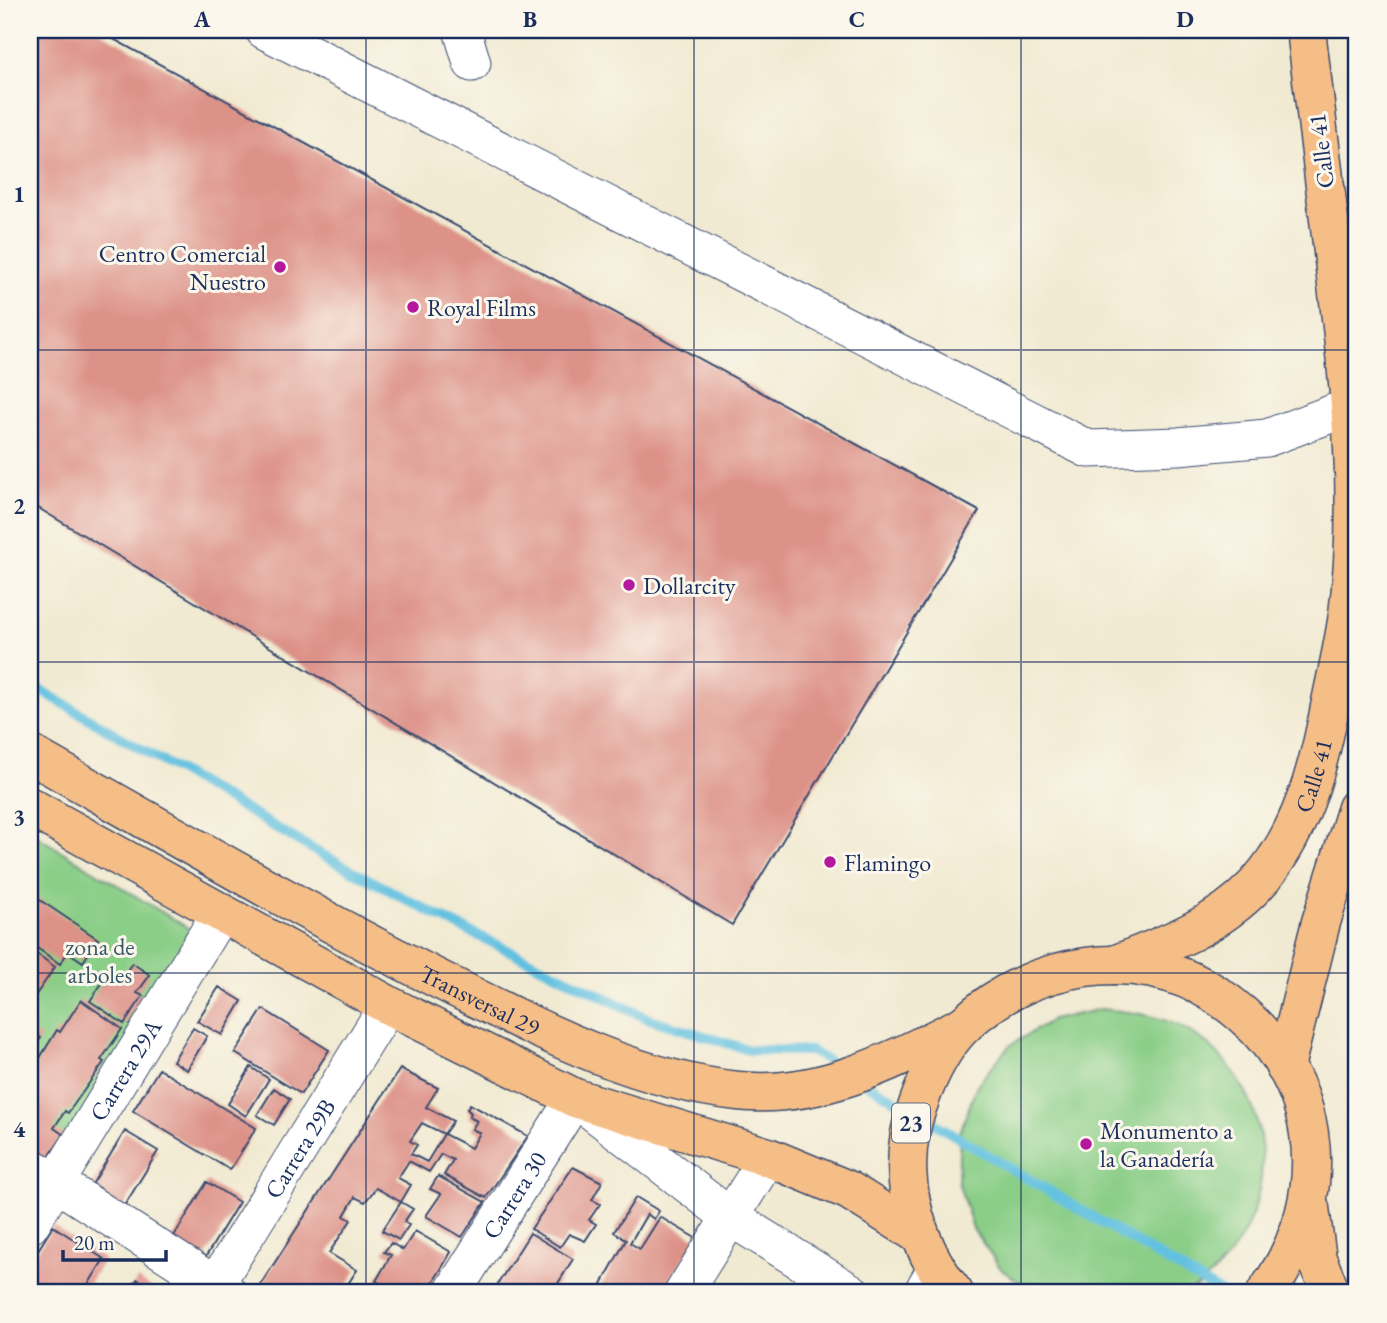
<svg xmlns="http://www.w3.org/2000/svg" width="1387" height="1323" viewBox="0 0 1387 1323" font-family="'EB Garamond',serif">
<rect width="100%" height="100%" fill="#fbf7ec"/>
<filter id="ink" filterUnits="userSpaceOnUse"><feTurbulence type="fractalNoise" baseFrequency=".0143" numOctaves="2"/><feDisplacementMap in="SourceGraphic" scale="14" xChannelSelector="R" yChannelSelector="G"/><feConvolveMatrix kernelMatrix="1 2 1 2 8 2 1 2 1" color-interpolation-filters="sRGB"/></filter>
<filter id="wash" filterUnits="userSpaceOnUse"><feTurbulence type="fractalNoise" baseFrequency=".00686" numOctaves="4" result="noise"/><feDisplacementMap in="SourceGraphic" scale="28" xChannelSelector="R" yChannelSelector="G"/><feGaussianBlur stdDeviation="1.57" result="paint"/><feColorMatrix in="noise" values="0 0 0 0 0 0 0 0 0 0 0 0 0 0 0 0 0 1.4 0 .05"/><feComposite in="paint" operator="in"/></filter>
<g filter="url(#wash)">
<rect width="100%" height="100%" fill="#f1ead2"/>
<!-- green -->
<path fill="#8ace87" stroke="#527e72" stroke-width="2" d="M30 832 198 934 30 1207Z
M1101 1009C1134 1012 1168 1016 1197 1036 1289 1103 1281 1233 1188 1293H1035L1002 1270 973 1229 958 1181 960 1132 977 1085 1009 1046 1052 1020Z"/>
<g fill="none" stroke-linecap="round" stroke-linejoin="round">
<!-- stream -->
<path stroke="#62c1e0" stroke-width="10" d="M30 684 319 853 440 917 647 1018 749 1050 811 1051 842 1069
M862 1081 909 1108
M922 1116 1221 1293"/>
</g>
<g id="blocks">
<!-- building -->
<path fill="#dd9288" d="M30 30H97L979 511 732 925 30 503Z
M34 896 98 939 83 962 68 952 60 964 30 943V901Z
M30 949 55 967 31 1002 34 1004 30 1010Z
M132 963 150 975 137 993 143 996 124 1024 90 1001 109 973 120 981Z
M219 987 242 1001 222 1035 197 1021Z
M81 1000 122 1029 101 1060 104 1062 68 1113 65 1111 54 1128 64 1135 40 1169 30 1162V1074L57 1030 60 1032Z
M263 1009 329 1050 301 1094 235 1053Z
M193 1028 207 1036 187 1070 173 1061Z
M34 1033 41 1038 34 1047 30 1044Z
M251 1067 269 1079 246 1116 228 1104Z
M159 1069 256 1128 230 1170 133 1111Z
M400 1069 438 1088 426 1107 453 1121 444 1134 422 1123 410 1141 417 1145 411 1154 427 1162 444 1134 471 1148 480 1133 472 1129 477 1121 469 1117 471 1113 467 1109 470 1104 528 1136 486 1198 444 1175 453 1160 441 1154 429 1172 409 1161 398 1178 411 1185 401 1202 376 1188 365 1202 355 1197 344 1216 351 1220 329 1253 357 1270 342 1293H255Z
M274 1088 290 1099 274 1125 257 1115Z
M125 1131 158 1151 118 1216 85 1196Z
M573 1167 602 1182 592 1200 600 1204 589 1220 596 1224 585 1241 569 1234 560 1247 531 1229Z
M438 1176 485 1202 462 1237 426 1216 441 1194 430 1189Z
M207 1182 239 1202 200 1266 168 1246Z
M636 1197 659 1211 654 1219 647 1214 630 1243 640 1249 660 1217 697 1239 661 1293H597L626 1240 614 1232Z
M401 1202 413 1209 404 1222 409 1225 399 1240 382 1231Z
M53 1226 104 1259 83 1293H30V1263Z
M415 1231 451 1252 440 1271 426 1293H379L384 1286 376 1281 391 1255 384 1252 391 1243 403 1250Z
M530 1233 573 1259 552 1293H492Z
M137 1279 144 1283 159 1293H129Z"/>
</g>
</g>
<g filter="url(#ink)">
<use href="#blocks" fill-opacity="0" stroke="#3b4b6f" stroke-width="2"/>
<g fill="none" stroke-linecap="round" stroke-linejoin="round">
<!-- minor casing -->
<g stroke="#3b4b6f" stroke-width="39">
<g id="minor">
<path d="M264 30 1088 449 1178 446 1267 438 1352 406"/>
<path d="M462 30 472 63"/>
<path d="M30 1166 228 1293"/>
<path id="s1" d="M30 1225 220 914"/>
<path id="s2" d="M210 1293 388 1005"/>
<path id="s3" d="M452 1293 575 1098 730 1217 852 1293"/>
<path d="M683 1293 768 1157"/>
<path d="M922 1293 935 1270"/>
</g>
</g>
<!-- major casing -->
<g stroke="#3b4b6f" stroke-width="41">
<g id="major">
<path id="s4" d="M30 754C171 834 311 916 456 988 546 1033 637 1080 738 1091 819 1100 894 1060 964 1025"/>
<path d="M30 807 388 1005 575 1098 768 1157 848 1190 918 1234"/>
</g>
</g>
<!-- highway casing -->
<g stroke="#3b4b6f" stroke-width="41">
<g id="highway">
<path id="s5" d="M1114 965C1165 945 1217 926 1255 886 1301 837 1319 766 1331 702 1337 673 1344 643 1348 614 1363 502 1350 388 1336 277 1326 194 1316 112 1306 30"/>
<path d="M1285 1067 1321 922 1357 808"/>
<path d="M1310 1208 1317 1259 1331 1293"/>
<path d="M954 1293C912 1241 894 1169 918 1105 928 1076 942 1046 965 1024 1031 962 1137 944 1215 994 1323 1064 1340 1192 1266 1293"/>
</g>
</g>
<!-- minor -->
<use href="#minor" stroke="#fff" stroke-width="37"/>
<!-- major -->
<use href="#major" stroke="#f6be87" stroke-width="38"/>
<!-- highway -->
<use href="#highway" stroke="#f6be87" stroke-width="38"/>
</g>
</g>
<!-- grid -->
<path fill="none" stroke="#1b2f5e" stroke-width="2" stroke-opacity="0.55" d="M366 30V1293M694 30V1293M1021 30V1293M30 350H1357M30 662H1357M30 973H1357"/>
<!-- markers -->
<g fill="#b5179e" stroke="#fbf7ec" stroke-width="2.5">
<circle cx="280" cy="267" r="7"/>
<circle cx="413" cy="307" r="7"/>
<circle cx="629" cy="585" r="7"/>
<circle cx="830" cy="862" r="7"/>
<circle cx="1086" cy="1144" r="7"/>
</g>
<g text-anchor="middle" dominant-baseline="central" stroke-width="6" stroke-linejoin="round" paint-order="stroke">
<!-- shield labels -->
<rect fill="#fbf7ec" stroke="#5e6b89" stroke-width="2" x="892" y="1103.5" width="38" height="39" rx="5"/>
<g font-size="23" font-weight="bold" fill="#1b2f5e">
<text x="911" y="1123">23</text>
</g>
<!-- street labels -->
<g font-size="24" fill="#1b2f5e" stroke="#fbf7ec">
<text transform="translate(1321 151) rotate(-97)">Calle 41</text>
<text stroke="none"><textPath href="#s5" startOffset="289">Calle 41</textPath></text>
<text stroke="none"><textPath href="#s4" startOffset="513">Transversal 29</textPath></text>
<text stroke="none"><textPath href="#s1" startOffset="182">Carrera 29A</textPath></text>
<text stroke="none"><textPath href="#s2" startOffset="170">Carrera 29B</textPath></text>
<text stroke="none"><textPath href="#s3" startOffset="116">Carrera 30</textPath></text>
</g>
<!-- poi labels -->
<g font-size="24" fill="#1b2f5e" stroke="#fbf7ec" text-anchor="start">
<text x="266" y="253" text-anchor="end">Centro Comercial<tspan x="266" dy="28">Nuestro</tspan></text>
<text x="427" y="307">Royal Films</text>
<text x="643" y="585">Dollarcity</text>
<text x="844" y="862">Flamingo</text>
<text x="1100" y="1130">Monumento a<tspan x="1100" dy="28">la Ganadería</tspan></text>
</g>
<!-- park labels -->
<g font-size="24" fill="#375768" stroke="#fbf7ec">
<text x="100" y="946">zona de<tspan x="100" dy="28">arboles</tspan></text>
</g>
</g>
<!-- margin -->
<rect width="1387" height="1323" fill="none" stroke="#fbf7ec" stroke-width="77"/>
<!-- scale -->
<path d="M63 1250v10h103v-10" fill="none" stroke="#1b2f5e" stroke-width="3.5"/>
<text x="74" y="1250" font-size="21" fill="#1b2f5e" stroke="#fbf7ec" stroke-width="5" paint-order="stroke">20 m</text>
<rect x="38" y="38" width="1310" height="1246" fill="none" stroke="#1b2f5e" stroke-width="2.5"/>
<g font-size="23" text-anchor="middle" font-weight="bold" fill="#1b2f5e">
<text x="202" y="27">A</text>
<text x="530" y="27">B</text>
<text x="857" y="27">C</text>
<text x="1185" y="27">D</text>
<text x="19" y="202">1</text>
<text x="19" y="514">2</text>
<text x="19" y="825">3</text>
<text x="19" y="1137">4</text>
</g>
</svg>
